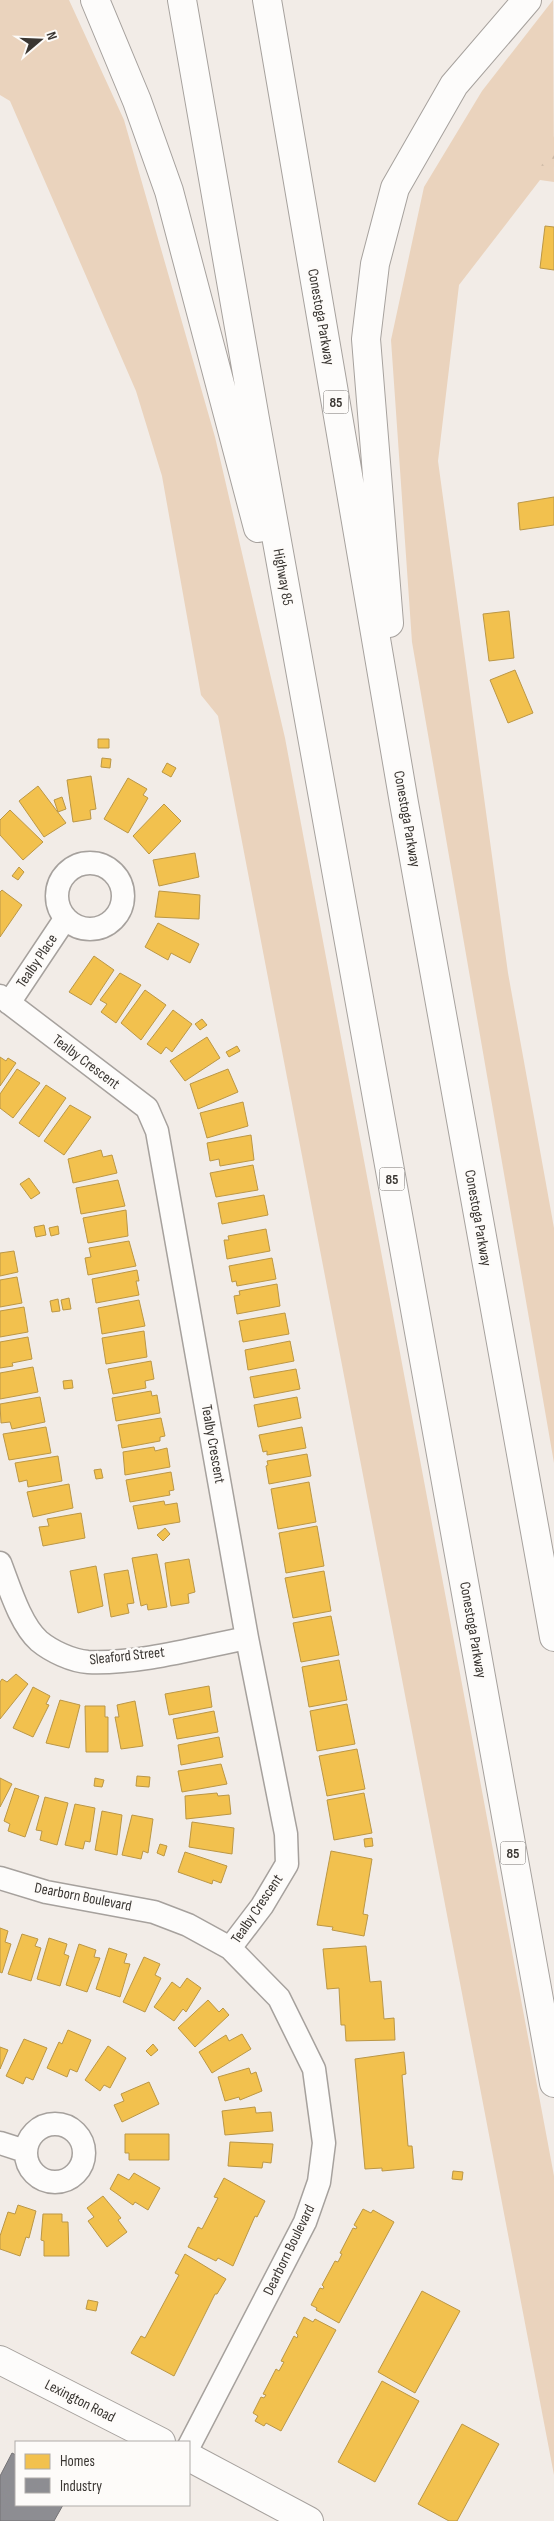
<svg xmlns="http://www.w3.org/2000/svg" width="554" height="2521" viewBox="0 0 554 2521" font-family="'Sofia Sans Condensed',sans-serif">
<defs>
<pattern id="forest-firs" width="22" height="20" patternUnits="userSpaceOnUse" patternTransform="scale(1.25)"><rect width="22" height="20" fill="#ead3bd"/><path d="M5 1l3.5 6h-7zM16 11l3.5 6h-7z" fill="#c9b6a3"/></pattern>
</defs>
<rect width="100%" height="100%" fill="#f2ece7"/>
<!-- grass -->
<path fill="#ead3bd" d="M0 0H69L124 120 215 437 285 738 554 2176V2475L218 716 201 695 162 476 136 391 10 101 0 95Z
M553 0 554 182 540 180 459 285 438 461 508 973 554 1228V1463L412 642 391 340 424 187 482 91Z"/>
<!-- forest -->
<path fill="url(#forest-firs)" d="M554 136V167L535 165Z"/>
<!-- homes -->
<path fill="#f2c14e" stroke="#bb9746" d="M545 226 554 227V270L540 268Z
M554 497V525L520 530 518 503Z
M509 611 514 658 489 661 483 614Z
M515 670 533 713 508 723 490 680Z
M98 739H109V748H98Z
M102 758 111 759 110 768 101 767Z
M167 763 176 768 171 777 162 772Z
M91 776 96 809 90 810 91 819 73 822 67 780Z
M128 778 147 789 143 795 148 798 128 833 104 819Z
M38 786 66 823 44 837 19 801Z
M62 797 66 809 58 812 54 800Z
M164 804 181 821 149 854 133 836Z
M10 810 43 842 23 860 0 835V820Z
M195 853 199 877 159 886 153 860Z
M19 867 24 872 18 880 12 876Z
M2 890 22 905 0 937V892Z
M159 891 200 895 199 919 155 917Z
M158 923 199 944 190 963 171 953 168 960 145 947Z
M94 956 114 970 91 1005 69 992Z
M120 973 141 985 116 1023 101 1012 107 1004 100 1000Z
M145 990 166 1005 141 1040 121 1023Z
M173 1010 192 1024 172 1052 166 1047 161 1054 147 1044Z
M202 1019 207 1025 200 1030 195 1024Z
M207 1037 220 1058 185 1081 170 1061Z
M237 1046 240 1051 229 1057 226 1052Z
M0 1057 6 1061 8 1058 16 1063 0 1086Z
M17 1069 40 1083 13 1118 0 1108V1094Z
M228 1069 238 1092 198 1109 190 1084Z
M46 1085 66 1098 39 1137 19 1123Z
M243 1102 248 1126 207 1138 200 1113Z
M70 1105 91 1117 64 1155 44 1141Z
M251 1135 254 1160 220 1166 219 1159 210 1161 207 1143Z
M101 1150 103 1157 112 1155 117 1173 73 1183 68 1159Z
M253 1165 258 1190 216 1197 210 1173Z
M29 1178 40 1193 31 1199 20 1184Z
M118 1180 125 1206 81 1214 76 1188Z
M264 1195 268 1215 222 1224 218 1203Z
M126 1210 128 1236 88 1243 83 1218Z
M44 1225 46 1235 36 1237 34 1227Z
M58 1226 59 1234 51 1236 49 1228Z
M266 1229 270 1251 227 1259 224 1240H229L228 1236Z
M129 1241 136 1266 88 1275 85 1258 91 1257 89 1248Z
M14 1251 18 1272 0 1276V1253Z
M272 1258 276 1279 237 1286 236 1281 232 1282 229 1266Z
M137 1270 139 1281H136L139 1295 96 1303 92 1279Z
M17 1277 22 1303 0 1307V1280Z
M277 1284 280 1306 237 1314 234 1296 240 1295 239 1291Z
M69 1298 71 1309 63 1310 61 1300Z
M58 1299 60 1311 52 1312 50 1301Z
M139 1300 145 1326 102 1334 98 1308Z
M24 1307 28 1332 0 1337V1311Z
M285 1313 289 1334 243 1342 239 1321Z
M144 1331 147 1357 106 1364 102 1338Z
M28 1337 32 1359 12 1363 13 1366 0 1368V1342Z
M290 1341 294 1361 248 1370 245 1350Z
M151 1361 154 1379 145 1381 146 1388 113 1394 108 1369Z
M33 1367 38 1392 0 1399V1373Z
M296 1369 300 1389 254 1398 250 1377Z
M72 1380 73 1388 64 1389 63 1381Z
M151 1391 152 1396 157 1395 160 1413 116 1421 112 1398Z
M40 1397 45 1422 12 1429 10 1422 1 1423 0 1404Z
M297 1397 301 1418 258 1427 254 1405Z
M161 1418 165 1436 160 1437V1441L122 1448 118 1425Z
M46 1427 51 1453 9 1460 3 1434Z
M302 1427 306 1448 267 1455V1451L263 1452 259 1435Z
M154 1447 155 1451 167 1448 170 1467 125 1475 123 1452Z
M307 1454 311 1476 269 1484 266 1466 268 1465 267 1461Z
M58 1456 62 1481 28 1487 27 1480 19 1482 15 1463Z
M101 1469 103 1478 96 1479 94 1470Z
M171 1472 174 1490 169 1491 170 1495 130 1502 126 1480Z
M309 1482 316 1522 278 1529 271 1489Z
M69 1484 73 1508 33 1517 27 1492Z
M164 1501 165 1505 177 1503 180 1522 138 1529 133 1506Z
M81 1513 85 1538 43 1546 39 1527 49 1526 47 1519Z
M317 1526 324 1566 286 1573 279 1533Z
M165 1528 170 1534 163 1541 157 1535Z
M157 1554 167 1607 148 1610 147 1604 141 1606 132 1558Z
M189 1559 195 1592 188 1594 189 1603 171 1606 165 1563Z
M96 1566 103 1606 78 1613 70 1571Z
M128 1570 134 1603 127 1604 129 1613 111 1617 104 1574Z
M324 1571 331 1611 293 1618 285 1578Z
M331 1616 339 1655 301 1662 293 1623Z
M339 1660 347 1700 309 1707 302 1667Z
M16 1674 28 1684 0 1719V1682L2 1679 7 1682Z
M209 1686 212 1707 169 1715 165 1694Z
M33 1687 50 1696 46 1704 49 1705 33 1737 13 1728Z
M60 1700 80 1705 69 1748 46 1743Z
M135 1701 143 1746 121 1749 115 1717H119L117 1705Z
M347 1704 355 1744 317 1751 310 1711Z
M85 1706H105V1717H108V1752H86Z
M214 1711 218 1732 177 1739 173 1719Z
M219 1737 223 1757 181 1765 178 1745Z
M357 1749 365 1789 327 1796 319 1756Z
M221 1764 227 1784 182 1792 178 1771Z
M137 1776 150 1777 149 1787 136 1786Z
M0 1778 12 1784 0 1807Z
M95 1778 104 1780 102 1787 94 1786Z
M15 1788 39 1796 25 1837 8 1831 10 1824 4 1821Z
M217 1793 218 1796 229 1795 231 1814 186 1819 185 1796Z
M364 1793 372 1833 334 1840 327 1800Z
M45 1797 68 1803 57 1845 40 1840 42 1831 36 1830Z
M75 1804 95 1808 90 1842 85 1841 83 1849 65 1845Z
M102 1811 122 1815 117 1855 95 1850Z
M132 1815 153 1819 148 1853 143 1851 141 1859 122 1855Z
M192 1822 234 1828 232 1854 189 1847Z
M372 1838 373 1846 365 1847 364 1839Z
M160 1844 167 1846 164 1856 157 1853Z
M331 1851 372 1859 363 1914 368 1915 364 1936 332 1930 333 1927 317 1925Z
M185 1852 227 1866 221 1883 213 1880 212 1884 178 1872Z
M0 1928 8 1931 5 1942 11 1944 2 1973 0 1972Z
M22 1934 38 1939 35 1946 41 1948 31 1981 8 1974Z
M49 1938 67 1944 64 1954 69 1956 60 1986 37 1979Z
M79 1944 96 1950 94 1957 100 1958 87 1992 66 1985Z
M366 1946 370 1982 381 1981 384 2019 394 2018 395 2040 346 2041 345 2025H341L339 1988 327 1989 323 1949Z
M109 1948 127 1954 124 1963 130 1964 120 1997 96 1989Z
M144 1957 160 1964 155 1975 161 1978 145 2012 123 2002Z
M187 1978 201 1988 186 2012 183 2009 174 2021 154 2007 172 1982 180 1988Z
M208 2000 219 2012 223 2008 229 2015 195 2047 178 2028Z
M68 2030 91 2040 77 2072 70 2069 67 2077 47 2068 59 2042 62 2044Z
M242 2034 251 2049 212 2073 199 2052 226 2035 229 2041Z
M24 2039 47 2048 33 2080 26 2077 23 2084 6 2076Z
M153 2044 158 2050 151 2056 146 2051Z
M108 2046 126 2058 110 2088 104 2085 100 2091 85 2080Z
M0 2047 8 2050 0 2069Z
M404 2052 406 2074 402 2075 408 2146H412L414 2168 382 2171V2168L365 2169 355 2059Z
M249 2068 251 2074 256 2072 262 2091 240 2100 239 2097 225 2101 218 2077Z
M149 2082 159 2104 122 2122 114 2105 124 2101 121 2094Z
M255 2107 256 2113 271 2112 273 2131 225 2135 222 2111Z
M125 2134H169V2160H129V2153H125Z
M230 2142 273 2144 271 2163 263 2162 262 2168 228 2166Z
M453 2171 463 2172 462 2180 452 2179Z
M134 2173 160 2188 148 2210 135 2202 133 2205 110 2189 118 2174 129 2180Z
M224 2178 265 2201 257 2217 255 2216 233 2266 218 2258 216 2261 188 2247 198 2227 202 2229 218 2198 214 2197Z
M103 2196 121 2218 118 2220 127 2232 107 2247 88 2221 94 2217 87 2208Z
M18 2205 36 2211 29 2238 26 2237 20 2256 0 2249V2236L8 2212 15 2214Z
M363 2209 371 2213 373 2210 394 2222 339 2323 316 2310 317 2308 311 2305 320 2288 323 2289 324 2287 322 2285 335 2261 338 2262 342 2254 340 2253 353 2228 356 2229 357 2227 354 2225Z
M43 2214H62V2222H68L69 2256H44V2241L41 2240Z
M185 2254 226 2279 217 2294H215L174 2376 131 2353 141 2336 145 2338 179 2275 175 2273Z
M422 2291 460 2311 415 2393 378 2372Z
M88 2300 98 2302 96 2311 86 2309Z
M304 2317 313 2322 315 2319 336 2330 281 2431 266 2423 264 2426 255 2421 258 2416 253 2413 261 2397 264 2398 266 2395 263 2394 276 2369 279 2371 284 2362 281 2361 294 2336 297 2338 298 2335 296 2333Z
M382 2381 419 2401 375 2482 338 2462Z
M462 2424 499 2444 457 2521H449L418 2504Z"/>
<!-- industry -->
<path fill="#8d8d92" stroke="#747375" d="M12 2453 16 2455V2505H63L54 2521H0V2476Z"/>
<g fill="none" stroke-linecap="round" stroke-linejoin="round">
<!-- minor casing -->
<g stroke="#a6a19d" stroke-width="25">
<path id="minor" d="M57 896a33 33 0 1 1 66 0a33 33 0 1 1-66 0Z
M0 996 147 1108 157 1131 247 1638 286 1834 287 1864 262 1906 230 1948
M9 1003 65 919
M0 1563C9 1586 20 1624 39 1641 51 1651 72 1661 88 1662 140 1664 196 1648 247 1638
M0 1878 46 1892 154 1912 188 1925 230 1948 279 1998 314 2069 324 2143 319 2182 305 2222 189 2446
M26 2153a29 29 0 1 1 58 0a29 29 0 1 1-58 0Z
M0 2143 25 2151"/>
</g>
<!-- secondary casing -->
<g stroke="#a6a19d" stroke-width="30">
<path id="secondary" d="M0 2360 161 2442
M189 2457 309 2521"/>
</g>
<!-- motorway casing -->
<g stroke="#a6a19d" stroke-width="30">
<path id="motorway" d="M95 0 137 101 169 191 258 528
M182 0 255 419 554 2083
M267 0 404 803 554 1637
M389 623 366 339 375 264 395 188 454 85 527 0"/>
</g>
<!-- minor -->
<use href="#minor" stroke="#fdfcfb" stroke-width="22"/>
<!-- secondary -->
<use href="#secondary" stroke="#fdfcfb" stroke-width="28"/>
<!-- motorway -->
<use href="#motorway" stroke="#fdfcfb" stroke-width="28"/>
</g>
<g text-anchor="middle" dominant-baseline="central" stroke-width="5" stroke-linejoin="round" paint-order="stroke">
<!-- shield labels -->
<g fill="#fdfbf9" stroke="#74716e" stroke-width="1">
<rect x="323.5" y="390.5" width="25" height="23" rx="4"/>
<rect x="379.5" y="1167.5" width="25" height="23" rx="4"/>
<rect x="500.5" y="1841.5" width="25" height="23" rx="4"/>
</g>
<g font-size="14" font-weight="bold" fill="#3a3632">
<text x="336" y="402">85</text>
<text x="392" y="1179">85</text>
<text x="513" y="1853">85</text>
</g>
<!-- street labels -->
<g font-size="15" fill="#3a3632" stroke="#fdfbf9">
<text transform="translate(321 317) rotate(80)">Conestoga Parkway</text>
<text transform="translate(283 577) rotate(80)">Highway 85</text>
<text transform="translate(407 819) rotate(80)">Conestoga Parkway</text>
<text transform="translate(37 961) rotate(-56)">Tealby Place</text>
<text transform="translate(86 1062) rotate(37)">Tealby Crescent</text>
<text transform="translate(478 1218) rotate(80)">Conestoga Parkway</text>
<text transform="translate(213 1444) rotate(80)">Tealby Crescent</text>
<text transform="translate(473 1630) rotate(80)">Conestoga Parkway</text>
<text transform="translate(127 1656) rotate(-6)">Sleaford Street</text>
<text transform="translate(83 1897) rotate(11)">Dearborn Boulevard</text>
<text transform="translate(257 1909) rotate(-56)">Tealby Crescent</text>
<text transform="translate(289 2250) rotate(-64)">Dearborn Boulevard</text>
<text transform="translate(80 2401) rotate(27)">Lexington Road</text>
</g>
</g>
<!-- legend -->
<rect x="15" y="2441" width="175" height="65" fill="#fdfbf9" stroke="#afaca9"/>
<rect x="25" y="2454" width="25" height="15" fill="#f2c14e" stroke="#afaca9"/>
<text x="60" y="2466" font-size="15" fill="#3a3632">Homes</text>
<rect x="25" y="2478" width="25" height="15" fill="#8d8d92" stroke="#afaca9"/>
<text x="60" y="2491" font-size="15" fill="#3a3632">Industry</text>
<!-- north arrow -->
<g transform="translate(40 40) rotate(71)" stroke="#fdfbf9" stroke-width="4" paint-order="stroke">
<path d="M0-4L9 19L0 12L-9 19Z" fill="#3a3632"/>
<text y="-8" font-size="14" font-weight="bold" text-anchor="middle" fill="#3a3632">N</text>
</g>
</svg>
